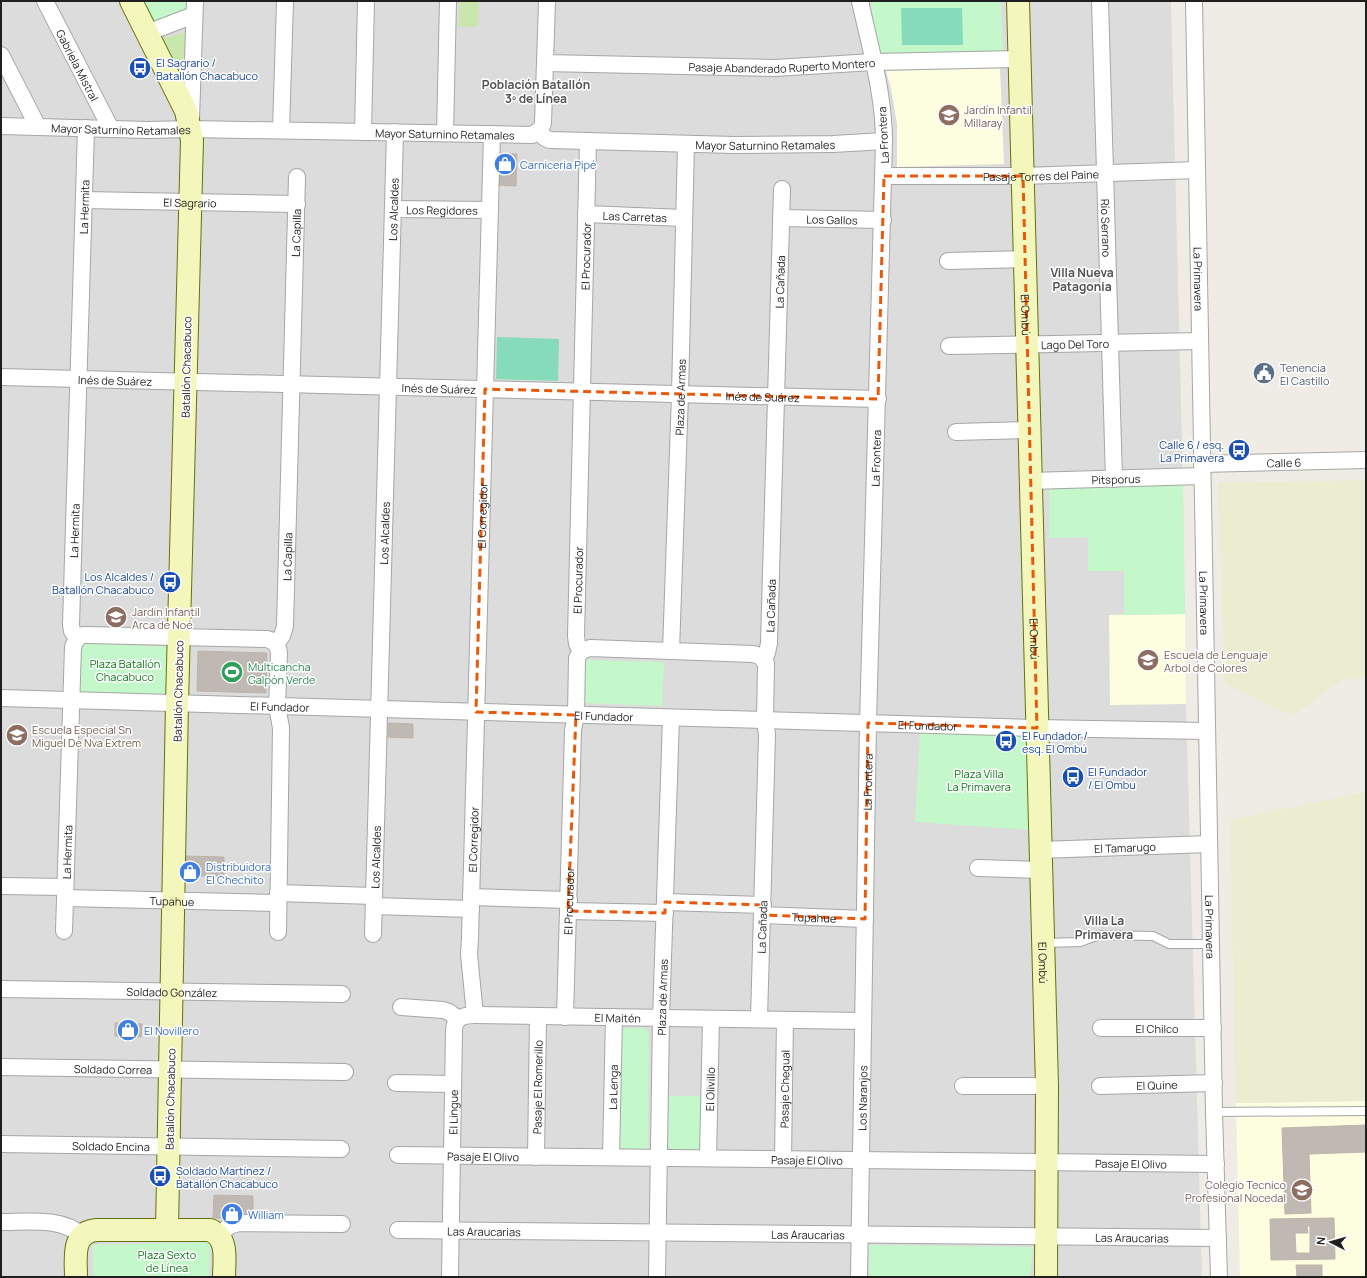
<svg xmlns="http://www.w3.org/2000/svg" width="1367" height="1278" viewBox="0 0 1367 1278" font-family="Manrope,sans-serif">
<rect width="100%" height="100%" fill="#efece5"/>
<!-- residential -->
<path fill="#dddcdc" d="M1 1H1171L1183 485 1186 704 1202 1277H1Z"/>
<!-- education -->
<path fill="#fdfee0" d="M1000 68 1004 164 897 167V124L891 89 886 71Z
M1185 614 1186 704 1110 705 1109 615Z
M1366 1101V1277H1240L1236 1103Z"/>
<!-- farmland -->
<path fill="#ebedd1" d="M1366 480V678L1343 679 1293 716 1225 684 1218 483Z
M1366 792V1101L1236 1103 1230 820Z"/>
<!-- grass -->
<path fill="#c9e7ad" d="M460 1H479L478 27H459Z
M188 31 182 82 162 39Z"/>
<!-- park -->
<path fill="#c4f7c9" d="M137 1H186V14L151 29Z
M871 1H1001L1003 54 878 56Z
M1183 485 1185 614 1124 615V571H1088V537L1049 538V487Z
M81 643 171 647 169 696 80 692Z
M584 660 664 662 662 706 583 703Z
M920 730 1031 734 1034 830 915 822Z
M619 1028H644L649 1032 648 1153 617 1151Z
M669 1096H702V1153L674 1152 668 1146Z
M210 1242 209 1277H93V1245Z
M869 1245 1033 1247 1030 1277H869Z"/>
<!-- pitch -->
<path fill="#86dbbb" d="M901 8H962L963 45H902Z
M497 337 559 339 558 381 496 379Z"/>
<!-- building -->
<path fill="#c0b8b2" stroke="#c0b3a8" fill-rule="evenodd" d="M496 153 517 154 516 186 495 185Z
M198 651 267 653 266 693 197 691Z
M388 723 413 724V738L388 737Z
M185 856 224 857V876H184Z
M115 1023 142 1024 141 1037 115 1036Z
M1366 1125V1152L1309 1154 1311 1213 1285 1214 1282 1128Z
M214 1195 253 1196V1219L213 1218Z
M1334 1218 1335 1259 1271 1260 1270 1219ZM1307 1226H1310V1253H1296L1295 1233H1308Z
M1296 1265H1322V1277H1297Z"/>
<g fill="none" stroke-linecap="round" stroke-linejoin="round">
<!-- lane casing -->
<g stroke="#a6a6a6" stroke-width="10">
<path id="lane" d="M1044 943 1080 942 1099 935 1153 936 1169 944H1211
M1214 1112 1366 1111"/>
</g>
<!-- street casing -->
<g stroke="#a6a6a6" stroke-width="18">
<g id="street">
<path id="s1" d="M45 1 111 129"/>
<path id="s2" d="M1100 1 1114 479"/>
<path id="s3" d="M1194 1 1214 1112 1219 1277"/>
<path d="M147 33 194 15"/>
<path d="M1 55 38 127"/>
<path id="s4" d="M545 63 775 68 873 62 1020 59"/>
<path d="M191 119 195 1"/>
<path id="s5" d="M1 126 148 130 190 129 532 135 541 129 543 123 547 1"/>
<path d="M281 130 285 1"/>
<path d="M363 132 366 1"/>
<path id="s6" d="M538 132 545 138 550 140 734 145 833 144 884 141"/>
<path d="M445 133 448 1"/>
<path id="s7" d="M884 176H1023L1197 170"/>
<path id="s8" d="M84 200 297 204"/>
<path id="s9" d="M393 209 490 210"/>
<path id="s10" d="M586 214 684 218"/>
<path id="s11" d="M781 218 883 220"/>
<path d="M948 261 1025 259"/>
<path id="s12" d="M949 346 1200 341"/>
<path id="s13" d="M1 377 878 399"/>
<path d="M956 432 1029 430"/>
<path id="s14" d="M1202 464 1366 460"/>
<path id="s15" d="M1030 481 1202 476"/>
<path id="s16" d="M77 638 72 631 71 625 86 128"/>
<path d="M77 638 83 635H87L266 639C274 640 278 645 279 653L277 706 281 728 278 932"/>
<path id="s17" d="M276 643 282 636 285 626 297 177"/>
<path d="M581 651 590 648 753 654 760 656 766 663 765 720 767 735 759 1019"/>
<path id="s18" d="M581 651 577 644 576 636 588 141"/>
<path id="s19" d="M671 651 680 394 686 144"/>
<path id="s20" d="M763 658 767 653 769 643 782 189"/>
<path id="s21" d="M1 698 1037 728 1207 731"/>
<path id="s22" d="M1040 850 1209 844"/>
<path d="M978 868 1041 870"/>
<path d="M1 886 65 887"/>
<path d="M278 893 374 896"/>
<path d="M471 897 569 900"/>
<path id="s23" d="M65 898 278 903"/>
<path d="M665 902 763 905"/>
<path d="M374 906 471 909"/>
<path d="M568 911 665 913"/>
<path id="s24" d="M762 915 865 919"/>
<path id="s25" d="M64 931 73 647 77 638"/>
<path id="s26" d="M373 934 395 132"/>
<path id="s27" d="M1 989 342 994"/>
<path d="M401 1007 443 1010 449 1012 458 1019"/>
<path id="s28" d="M475 1015 469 954 470 938 492 134"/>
<path id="s29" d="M565 1017 573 730 576 715 577 658 581 651"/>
<path id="s30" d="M1101 1028H1213"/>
<path id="s31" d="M1 1067 345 1072"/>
<path d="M396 1083 453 1084"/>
<path d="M963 1086H1047"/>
<path id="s32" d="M1100 1086 1214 1083"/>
<path id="s33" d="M1 1144 341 1149"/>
<path id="s34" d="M398 1155 1216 1164"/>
<path id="s35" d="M536 1157 538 1016"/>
<path id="s36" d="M611 1157 614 1017"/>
<path id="s37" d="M708 1158 711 1019"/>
<path id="s38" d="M783 1159 785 1020"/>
<path d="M1 1222C28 1222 60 1217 82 1235"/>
<path id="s39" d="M398 1230 1218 1238"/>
<path d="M219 1236 229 1226 239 1223 342 1224"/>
<path id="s40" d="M450 1277 454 1030C455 1017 464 1015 475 1015L863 1021"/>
<path id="s41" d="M657 1277 661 1018 671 718"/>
<path id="s42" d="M859 1277 868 723 884 141C884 94 870 47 860 1"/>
</g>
</g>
<!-- secondary casing -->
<g stroke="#657209" stroke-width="24">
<g id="secondary">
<path d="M131 1 186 111 192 140 177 703 167 1230"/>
<path id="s43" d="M1018 1 1047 1086 1046 1277"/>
<path d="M76 1277C76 1258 71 1232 97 1230H210C229 1238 224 1260 224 1277"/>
</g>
</g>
<!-- lane -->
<use href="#lane" stroke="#fff" stroke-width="8"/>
<!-- street -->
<use href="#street" stroke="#fff" stroke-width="16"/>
<!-- secondary -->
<use href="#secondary" stroke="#f3f7bb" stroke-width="22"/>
</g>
<!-- marked area -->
<path fill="none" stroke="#e8590c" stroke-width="3" stroke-dasharray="8 5" stroke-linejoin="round" d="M884 176H1023L1037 728 868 723 865 919 762 915 763 905 665 902V913L568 911 576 715 476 712 485 389 878 399Z"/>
<!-- icons -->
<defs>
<g id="bus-disc" transform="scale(1.15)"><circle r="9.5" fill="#1a4fb4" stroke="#fff"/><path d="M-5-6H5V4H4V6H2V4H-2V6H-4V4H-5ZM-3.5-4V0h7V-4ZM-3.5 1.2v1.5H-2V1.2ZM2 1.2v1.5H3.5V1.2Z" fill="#fff"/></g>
<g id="school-disc" transform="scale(1.15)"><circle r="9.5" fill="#8d6e63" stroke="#fff"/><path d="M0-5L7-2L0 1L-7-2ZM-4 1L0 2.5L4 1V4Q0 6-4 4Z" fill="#fff"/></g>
<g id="shop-disc" transform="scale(1.15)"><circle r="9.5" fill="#3f7fe0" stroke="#fff"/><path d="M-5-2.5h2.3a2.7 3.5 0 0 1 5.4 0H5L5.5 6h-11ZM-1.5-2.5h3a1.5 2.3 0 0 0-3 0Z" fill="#fff"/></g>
<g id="civic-disc" transform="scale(1.15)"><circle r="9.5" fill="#5c6f8a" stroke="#fff"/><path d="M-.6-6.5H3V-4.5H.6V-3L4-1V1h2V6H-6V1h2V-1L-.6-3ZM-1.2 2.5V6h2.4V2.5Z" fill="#fff"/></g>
<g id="stadium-disc" transform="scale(1.15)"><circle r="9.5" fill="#2e9e5b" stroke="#fff"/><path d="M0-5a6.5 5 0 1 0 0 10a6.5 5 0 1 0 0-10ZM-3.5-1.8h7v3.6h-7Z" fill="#fff"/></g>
</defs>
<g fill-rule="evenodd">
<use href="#bus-disc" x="140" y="68"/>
<use href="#school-disc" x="949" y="115"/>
<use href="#shop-disc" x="505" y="164"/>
<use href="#civic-disc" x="1264" y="373"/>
<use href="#bus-disc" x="1239" y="450"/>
<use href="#bus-disc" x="170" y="582"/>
<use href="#school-disc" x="116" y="617"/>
<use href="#school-disc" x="1148" y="660"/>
<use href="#stadium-disc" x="232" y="672"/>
<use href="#school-disc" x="17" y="735"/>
<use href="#bus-disc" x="1006" y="741"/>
<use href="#bus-disc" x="1073" y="777"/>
<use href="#shop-disc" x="190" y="872"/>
<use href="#shop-disc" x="128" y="1030"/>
<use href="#bus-disc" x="160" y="1176"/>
<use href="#school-disc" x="1302" y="1190"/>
<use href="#shop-disc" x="232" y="1214"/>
</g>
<g text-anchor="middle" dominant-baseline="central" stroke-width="3" stroke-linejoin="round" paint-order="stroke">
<!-- transit labels -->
<g font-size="11" fill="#164399" stroke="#fff" text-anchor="start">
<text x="156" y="62">El Sagrario /<tspan x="156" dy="13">Batallón Chacabuco</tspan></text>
<text x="1224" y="444" text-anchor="end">Calle 6 / esq.<tspan x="1224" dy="13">La Primavera</tspan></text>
<text x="154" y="576" text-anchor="end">Los Alcaldes /<tspan x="154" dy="13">Batallón Chacabuco</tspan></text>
<text x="1022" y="735">El Fundador /<tspan x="1022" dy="13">esq. El Ombú</tspan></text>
<text x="1088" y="771">El Fundador<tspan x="1088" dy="13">/ El Ombu</tspan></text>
<text x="176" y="1170">Soldado Martínez /<tspan x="176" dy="13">Batallón Chacabuco</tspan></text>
</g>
<!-- street labels -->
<g font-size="11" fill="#1f1f1f" stroke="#fff">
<text stroke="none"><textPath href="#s4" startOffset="237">Pasaje Abanderado Ruperto Montero</textPath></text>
<text stroke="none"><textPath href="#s1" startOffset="72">Gabriela Mistral</textPath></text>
<text stroke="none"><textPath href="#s5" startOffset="120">Mayor Saturnino Retamales</textPath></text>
<text stroke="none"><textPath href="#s5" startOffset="444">Mayor Saturnino Retamales</textPath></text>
<text transform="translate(883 135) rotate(-93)">La Frontera</text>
<text stroke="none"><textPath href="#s6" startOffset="230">Mayor Saturnino Retamales</textPath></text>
<text stroke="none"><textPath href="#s7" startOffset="157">Pasaje Torres del Paine</textPath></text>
<text stroke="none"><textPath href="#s8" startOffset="106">El Sagrario</textPath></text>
<text stroke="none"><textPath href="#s16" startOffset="433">La Hermita</textPath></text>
<text stroke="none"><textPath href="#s26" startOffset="725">Los Alcaldes</textPath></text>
<text stroke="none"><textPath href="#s9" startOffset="49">Los Regidores</textPath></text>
<text stroke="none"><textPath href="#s10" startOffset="49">Las Carretas</textPath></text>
<text stroke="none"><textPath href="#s11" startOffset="51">Los Gallos</textPath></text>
<text stroke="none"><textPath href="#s2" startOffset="227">Río Serrano</textPath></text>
<text stroke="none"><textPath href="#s17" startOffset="413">La Capilla</textPath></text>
<text stroke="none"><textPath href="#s18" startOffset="396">El Procurador</textPath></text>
<text stroke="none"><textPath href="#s3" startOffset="278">La Primavera</textPath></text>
<text stroke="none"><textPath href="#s20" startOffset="378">La Cañada</textPath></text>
<text stroke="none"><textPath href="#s43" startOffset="314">El Ombú</textPath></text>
<text stroke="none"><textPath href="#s12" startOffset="126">Lago Del Toro</textPath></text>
<text transform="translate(186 367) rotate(-89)">Batallón Chacabuco</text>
<text stroke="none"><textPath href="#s13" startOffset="114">Inés de Suárez</textPath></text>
<text stroke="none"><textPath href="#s13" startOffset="438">Inés de Suárez</textPath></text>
<text stroke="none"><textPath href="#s13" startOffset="762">Inés de Suárez</textPath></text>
<text stroke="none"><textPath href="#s19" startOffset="254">Plaza de Armas</textPath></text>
<text stroke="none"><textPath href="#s42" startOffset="819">La Frontera</textPath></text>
<text stroke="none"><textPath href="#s14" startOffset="82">Calle 6</textPath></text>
<text stroke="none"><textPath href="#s15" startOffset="86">Pitsporus</textPath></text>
<text stroke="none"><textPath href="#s28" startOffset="500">El Corregidor</textPath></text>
<text stroke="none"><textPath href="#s16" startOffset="109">La Hermita</textPath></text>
<text stroke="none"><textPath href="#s26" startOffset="401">Los Alcaldes</textPath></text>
<text stroke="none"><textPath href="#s17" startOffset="89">La Capilla</textPath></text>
<text stroke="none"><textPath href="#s18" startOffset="72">El Procurador</textPath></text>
<text stroke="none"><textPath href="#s3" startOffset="602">La Primavera</textPath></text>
<text stroke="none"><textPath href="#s20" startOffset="54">La Cañada</textPath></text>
<text stroke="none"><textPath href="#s43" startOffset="638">El Ombú</textPath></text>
<text transform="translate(178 691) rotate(-89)">Batallón Chacabuco</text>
<text stroke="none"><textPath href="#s21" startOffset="279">El Fundador</textPath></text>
<text stroke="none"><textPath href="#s21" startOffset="603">El Fundador</textPath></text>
<text stroke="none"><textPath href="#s21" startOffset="927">El Fundador</textPath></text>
<text stroke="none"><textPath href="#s42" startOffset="495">La Frontera</textPath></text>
<text stroke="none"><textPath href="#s28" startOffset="176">El Corregidor</textPath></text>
<text stroke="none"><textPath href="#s22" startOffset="85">El Tamarugo</textPath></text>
<text stroke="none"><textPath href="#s25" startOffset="79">La Hermita</textPath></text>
<text stroke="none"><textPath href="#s26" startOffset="77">Los Alcaldes</textPath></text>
<text stroke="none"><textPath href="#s23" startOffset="107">Tupahue</textPath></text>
<text stroke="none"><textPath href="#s29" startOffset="116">El Procurador</textPath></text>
<text stroke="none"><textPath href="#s24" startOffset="52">Tupahue</textPath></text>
<text transform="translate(762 927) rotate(-88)">La Cañada</text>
<text stroke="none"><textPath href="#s3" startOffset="926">La Primavera</textPath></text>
<text stroke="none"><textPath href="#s43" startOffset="962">El Ombú</textPath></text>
<text stroke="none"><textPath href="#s27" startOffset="171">Soldado González</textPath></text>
<text stroke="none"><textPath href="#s41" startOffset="280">Plaza de Armas</textPath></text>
<text stroke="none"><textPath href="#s40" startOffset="419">El Maitén</textPath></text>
<text stroke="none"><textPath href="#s30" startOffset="56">El Chilco</textPath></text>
<text stroke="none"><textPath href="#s31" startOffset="112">Soldado Correa</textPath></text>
<text stroke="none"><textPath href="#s32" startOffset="57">El Quine</textPath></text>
<text stroke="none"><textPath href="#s35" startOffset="70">Pasaje El Romerillo</textPath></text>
<text stroke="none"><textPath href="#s36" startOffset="70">La Lenga</textPath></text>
<text stroke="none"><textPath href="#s37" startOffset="69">El Olivillo</textPath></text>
<text stroke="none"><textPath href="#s38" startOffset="70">Pasaje Chegual</textPath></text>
<text stroke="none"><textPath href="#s42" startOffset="179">Los Naranjos</textPath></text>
<text transform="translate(170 1099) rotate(-89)">Batallón Chacabuco</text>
<text stroke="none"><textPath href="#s40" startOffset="165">El Lingue</textPath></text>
<text stroke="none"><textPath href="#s33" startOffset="110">Soldado Encina</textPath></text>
<text stroke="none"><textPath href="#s34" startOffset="85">Pasaje El Olivo</textPath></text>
<text stroke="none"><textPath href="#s34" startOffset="409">Pasaje El Olivo</textPath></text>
<text stroke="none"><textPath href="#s34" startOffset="733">Pasaje El Olivo</textPath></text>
<text stroke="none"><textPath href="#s39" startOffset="86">Las Araucarias</textPath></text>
<text stroke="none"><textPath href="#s39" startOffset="410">Las Araucarias</textPath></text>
<text stroke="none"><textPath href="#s39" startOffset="734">Las Araucarias</textPath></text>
</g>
<!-- education labels -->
<g font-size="11" fill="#785e54" stroke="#fff" text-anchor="start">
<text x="964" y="109">Jardín Infantil<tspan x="964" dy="13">Millaray</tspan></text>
<text x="132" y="611">Jardín Infantil<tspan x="132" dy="13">Arca de Noé</tspan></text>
<text x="1164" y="654">Escuela de Lenguaje<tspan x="1164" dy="13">Arbol de Colores</tspan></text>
<text x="32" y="729">Escuela Especial Sn<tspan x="32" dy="13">Miguel De Nva Extrem</tspan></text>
<text x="1286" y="1184" text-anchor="end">Colegio Tecnico<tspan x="1286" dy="13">Profesional Nocedal</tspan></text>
</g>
<!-- shop labels -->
<g font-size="11" fill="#366cbe" stroke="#fff" text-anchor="start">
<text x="520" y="164">Carniceria Pipé</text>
<text x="206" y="866">Distribuidora<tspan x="206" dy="13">El Chechito</tspan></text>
<text x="144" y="1030">El Novillero</text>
<text x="248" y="1214">William</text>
</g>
<!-- service labels -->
<g font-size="11" fill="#4e5e75" stroke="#fff" text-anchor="start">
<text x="1280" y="367">Tenencia<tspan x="1280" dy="13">El Castillo</tspan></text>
</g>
<!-- park labels -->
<g font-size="11" fill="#10791a" stroke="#fff">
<text x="125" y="663">Plaza Batallón<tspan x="125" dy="13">Chacabuco</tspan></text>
<text x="979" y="773">Plaza Villa<tspan x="979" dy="13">La Primavera</tspan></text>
<text x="167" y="1254">Plaza Sexto<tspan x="167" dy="13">de Línea</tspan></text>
</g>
<!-- leisure labels -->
<g font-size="11" fill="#27864d" stroke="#fff" text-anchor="start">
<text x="248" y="666">Multicancha<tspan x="248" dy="13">Galpón Verde</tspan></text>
</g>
<!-- neighbourhood labels -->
<g font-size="12" font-weight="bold" fill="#525252" stroke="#fff">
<text x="536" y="84">Población Batallón<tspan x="536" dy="14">3º de Línea</tspan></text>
<text x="1082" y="272">Villa Nueva<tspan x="1082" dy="14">Patagonia</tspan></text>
<text x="1104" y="920">Villa La<tspan x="1104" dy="14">Primavera</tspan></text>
</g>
</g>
<!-- border -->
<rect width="1367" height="1278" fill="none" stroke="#1f1f1f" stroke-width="4"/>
<!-- north arrow -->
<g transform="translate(1331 1242) rotate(276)" stroke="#ffffff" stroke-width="3" paint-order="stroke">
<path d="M0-3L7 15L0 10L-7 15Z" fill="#1f1f1f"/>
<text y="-6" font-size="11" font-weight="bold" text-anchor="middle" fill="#1f1f1f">N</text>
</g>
</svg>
